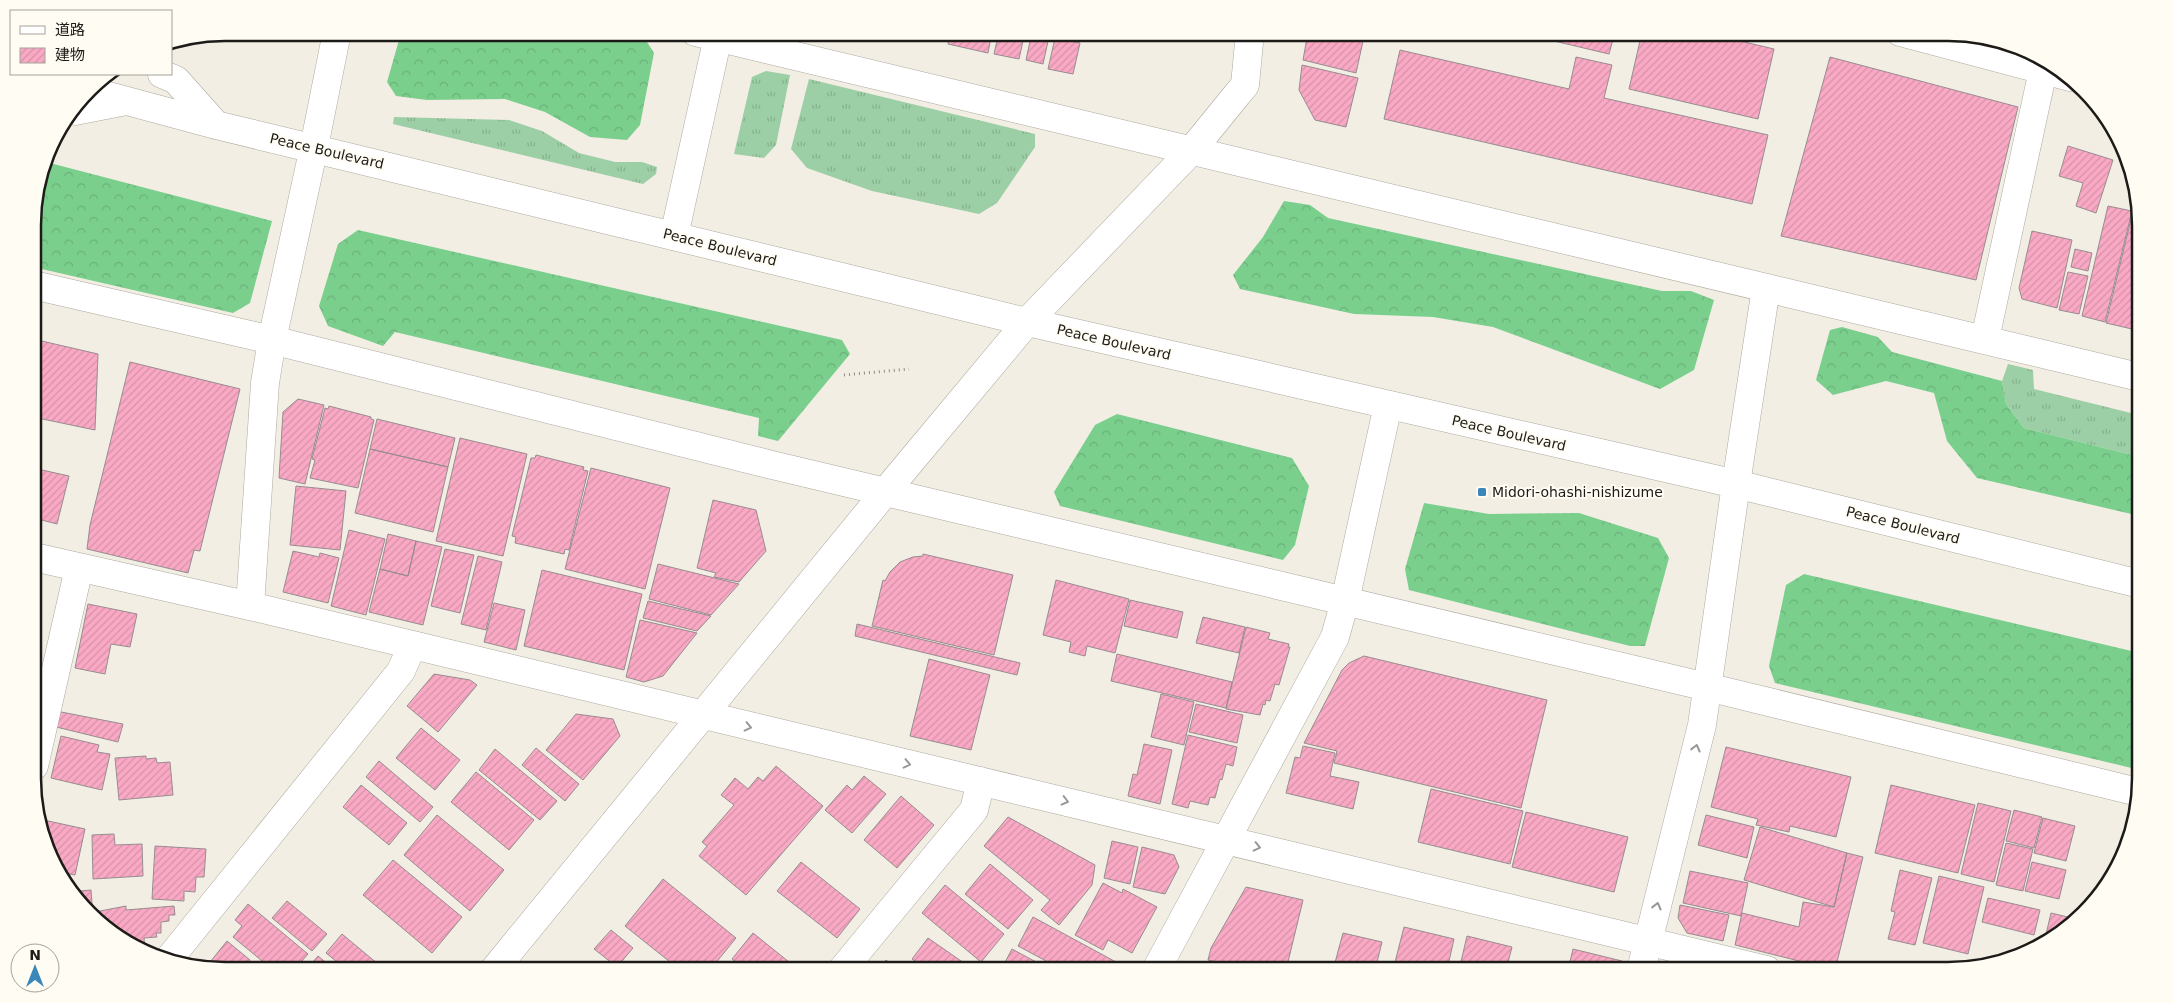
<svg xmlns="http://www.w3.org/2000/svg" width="2173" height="1003" viewBox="0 0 2173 1003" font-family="'DejaVu Sans','Noto Sans JP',sans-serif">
<defs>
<pattern id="grass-tufts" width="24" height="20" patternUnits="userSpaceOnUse" patternTransform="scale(1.25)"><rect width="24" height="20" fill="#9ccfa5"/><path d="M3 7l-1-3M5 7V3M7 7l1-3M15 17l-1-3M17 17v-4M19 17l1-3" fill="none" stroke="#86b18d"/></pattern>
<pattern id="forest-crowns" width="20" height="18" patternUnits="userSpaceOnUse" patternTransform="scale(1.25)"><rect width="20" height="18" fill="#7bcf8d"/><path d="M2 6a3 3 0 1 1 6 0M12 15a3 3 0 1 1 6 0" fill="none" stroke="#6ab179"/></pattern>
<pattern id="building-hatch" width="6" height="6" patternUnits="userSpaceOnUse" patternTransform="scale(1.25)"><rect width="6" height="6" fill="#faa9c4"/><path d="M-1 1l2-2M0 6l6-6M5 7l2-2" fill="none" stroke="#d691a8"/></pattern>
</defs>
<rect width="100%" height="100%" fill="#f2eee4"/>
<!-- grass -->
<path fill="url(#grass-tufts)" d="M766 71 790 75 776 145 764 158 734 154 752 77Z
M809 79 1035 134V147L997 203 979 214 872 191 807 168 791 149Z
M394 117 509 120 542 131 579 153 615 162H642L657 167 656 174 643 184 393 124Z
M2008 364 2033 370 2034 389 2139 415 2140 457 2024 428 2006 404 2002 381Z"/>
<!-- forest -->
<path fill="url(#forest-crowns)" d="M401 33 608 32 647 42 654 53 640 125 627 140 590 137 545 112 505 99 427 100 396 96 387 82Z
M46 162 272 221 250 303 233 313 33 267V212Z
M1284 201 1310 205 1328 218 1662 291H1691L1714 300 1694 370 1660 389 1493 327 1433 317 1354 314 1240 289 1233 275 1263 237Z
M358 230 842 340 850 354 778 441 758 436 759 418 395 332 383 346 328 326 319 306 338 244Z
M1842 327 1878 337 1892 352 2002 381 2006 404 2024 428 2140 457V516L1977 478 1947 441 1934 393 1886 381 1833 395 1816 380 1830 330Z
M1117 414 1292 458 1309 486 1295 545 1283 560 1060 506 1054 492 1095 425Z
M1424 503 1489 514 1579 513 1658 538 1669 558 1645 646H1630L1409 590 1405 569Z
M1804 574 2140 653V770L1775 683 1769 666 1786 585Z"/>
<!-- building -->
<path fill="url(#building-hatch)" stroke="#978c8f" d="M950 32H992L988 53 948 44Z
M999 32H1025L1019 59 994 54Z
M1032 32H1050L1043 64 1026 60Z
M1308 32H1365L1356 73 1303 60Z
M1516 32H1615L1609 54Z
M1642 32H1702L1774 49 1758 119 1629 89Z
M1055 38 1080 43 1073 74 1048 69Z
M1400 50 1569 89 1576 57 1612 65 1604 98 1768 135 1752 204 1384 119Z
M1830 57 2018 107 1976 280 1781 236Z
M1302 65 1358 78 1346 127 1315 120 1299 90Z
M2068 146 2113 160 2096 213 2076 206 2083 183 2059 176Z
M2108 206 2132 211 2105 322 2082 316Z
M2132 215 2139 217V299L2132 329 2106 323Z
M2032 231 2072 240 2057 308 2022 299 2019 288Z
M2075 249 2092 253 2088 271 2071 267Z
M2068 272 2088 276 2079 314 2059 310Z
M33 339 98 354 95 430 33 417Z
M130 362 240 389 200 551 194 550 188 573 87 549 90 525Z
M298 399 324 405 305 484 279 478 283 412Z
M329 406 371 417V419L374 420 358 488 310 478 315 460 312 459 325 408 328 409Z
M377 419 455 438 448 467 370 449Z
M460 438 527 454 503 556 436 541Z
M370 449 448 467 433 532 355 513Z
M536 455 584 467 583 470 588 471 569 550 565 549 564 554 515 543 516 537 512 536 531 458H535Z
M33 468 69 476 57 524 34 518Z
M591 468 670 488 645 589 565 569Z
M296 486 346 491 340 550 290 545Z
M713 500 756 510 766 551 739 582 714 577 716 573 697 568Z
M349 530 385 539 366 615 331 606Z
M388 534 416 541 408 576 380 569Z
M416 541 442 547 423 625 369 612 380 569 408 576Z
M445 549 474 555 460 613 431 606Z
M293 551 319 557 320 553 339 558 328 603 283 592Z
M923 554 1013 575 994 655 872 626 883 580 885 581 890 572 900 562 913 557 923 556Z
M478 556 502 562 486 630 461 624Z
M658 564 739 584 711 615 649 599Z
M542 570 642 594 624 670 524 646Z
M1056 580 1129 599 1115 653 1087 646 1085 656 1069 652 1071 642 1043 635Z
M1130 600 1183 612 1177 638 1124 626Z
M648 601 711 616 697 631 643 618Z
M494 603 525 610 516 650 484 642Z
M88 604 137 614 130 647 111 644 105 674 75 668Z
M1203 617 1245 627 1239 653 1196 643Z
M640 620 697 633 663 676 644 682 626 677Z
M857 624 1020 663 1017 675 855 636Z
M1246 627 1270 633 1268 639 1289 644 1288 647H1290L1279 685 1275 684 1270 701 1266 700 1265 705 1263 704 1260 715 1226 709Z
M1117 654 1232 682 1226 708 1111 681Z
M1364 656 1547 700 1521 808 1334 763 1337 751 1304 743 1342 670 1349 663Z
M929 659 990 675 971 750 910 736Z
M434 674 470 680 477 685 438 732 407 706Z
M1161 694 1194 702 1184 745 1151 737Z
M1196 704 1243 715 1237 743 1189 732Z
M56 711 123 724 118 742 52 726Z
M576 714 613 719 620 736 583 780 546 750Z
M421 728 460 760 435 790 396 758Z
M1188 735 1237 747 1233 766 1226 764 1222 780 1220 779 1215 798 1210 797 1208 805 1190 801 1188 808 1172 804Z
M61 736 99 745 97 752 110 754 102 790 51 778Z
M1144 744 1172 750 1160 804 1128 796 1133 774 1137 775Z
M1303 746 1335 753 1330 776 1359 782 1353 809 1286 793 1295 757 1300 758Z
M1726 747 1851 777 1836 837 1790 826 1789 832 1756 825 1758 819 1711 807Z
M536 748 579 784 565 801 522 765Z
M495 749 557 801 540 820 479 770Z
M146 756V759L156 758 157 763 170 762 173 795 119 800 115 758Z
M379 761 433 807 420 822 366 777Z
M776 766 823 806 746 895 699 856 707 846 702 842 734 805 721 795 735 778 748 789 758 777 763 781Z
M476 772 534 820 509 850 451 802Z
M864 776 886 794 852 833 825 810 847 785 852 790Z
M361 785 407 823 389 845 343 807Z
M1891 785 1975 805 1958 873 1875 853Z
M1431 789 1523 811 1510 864 1418 842Z
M901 796 934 825 897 868 864 840Z
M1978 803 2011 811 1994 882 1961 874Z
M2014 810 2042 817 2034 848 2006 841Z
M1526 812 1628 837 1614 892 1512 867Z
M437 815 504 870 470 911 404 855Z
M1706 815 1754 827 1747 858 1698 845Z
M1008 817 1095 865 1092 885 1059 925 1041 910 1050 900 984 846Z
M2043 818 2075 826 2066 861 2034 853Z
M39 819 85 829 75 875 59 872 47 851Z
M1760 827 1847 853 1834 907 1744 880Z
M114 834 115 845 142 844 143 876 93 879 92 835Z
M1112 841 1138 847 1130 884 1104 878Z
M2006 843 2033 849 2023 891 1996 885Z
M155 846 206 849 204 877H196L195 892 184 891V901L152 899Z
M1142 847 1174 855 1179 867 1165 894 1133 887Z
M1847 853 1863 857 1835 970 1735 945 1742 913 1799 927 1803 902 1834 907Z
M393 860 462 917 432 953 363 895Z
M801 862 860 909 837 938 777 891Z
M2032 862 2066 870 2059 899 2025 891Z
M990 864 1033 900 1008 929 965 894Z
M1900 870 1932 878 1915 945 1888 939 1895 912 1891 911Z
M1690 871 1748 883 1741 916 1683 903Z
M1939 876 1984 887 1968 954 1923 943Z
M663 879 736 938 710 970H680L625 926Z
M1103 883 1122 893 1123 889 1157 907 1132 953 1108 940 1103 950 1075 935Z
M945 885 1004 934 981 962 922 913Z
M1246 887 1303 900 1286 970H1255L1208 960 1211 948Z
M91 890 93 916 70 892Z
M1988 898 2040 910 2034 935 1982 922Z
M287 901 327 934 312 951 272 918Z
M248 904 308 954 294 970H273L233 937 242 926 235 920Z
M1680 905 1729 915 1723 941 1687 933 1678 918Z
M126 906V910L174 906 175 915H169V921L161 922V933H156L157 937 144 938 145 949H140L108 930 96 918 95 912Z
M2051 913 2076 919 2055 938 2044 943Z
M1033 917 1127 968 1126 970H1063L1018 946Z
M1404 927 1454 939 1447 970H1393Z
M611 930 633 948 617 967 594 949Z
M753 933 799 970H746L732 959Z
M1343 933 1382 942 1375 970H1333Z
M342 934 384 969 382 970H347L326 953Z
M1467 936 1512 947 1506 970H1459Z
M928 938 974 970H928L912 959Z
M227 941 250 960 241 970H225L206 967Z
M1012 949 1051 970H1006L1002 968Z
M1573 949 1622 961 1619 970H1568Z
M318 956 335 970H306Z
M886 960 899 970H878Z
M1943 962 1969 968 1941 970Z
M1192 963 1221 970H1190Z"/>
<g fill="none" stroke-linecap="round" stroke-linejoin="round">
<!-- street casing -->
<g stroke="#ada99f" stroke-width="29">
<path id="street" d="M695 32 2139 377
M1900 32 2070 77
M674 236 719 32
M33 285 272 340 772 465 1707 687 2138 792
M1985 339 2045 61
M34 557 250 606 1767 970
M250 606 265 383 272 340 314 147 337 32
M34 766 79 568
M169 959 401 671 412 646
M842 970 974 810 981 781
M1156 970 1335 637 1345 601 1388 405
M1641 970 1702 725 1736 484 1766 288"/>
</g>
<!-- secondary casing -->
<g stroke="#ada99f" stroke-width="29">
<path id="secondary" d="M162 74 176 80 216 125
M90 91 216 125 1027 322 1736 484 2140 584
M75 111 121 102
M494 970 886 491 1027 322 1192 150 1235 97 1245 85 1250 32"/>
</g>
<!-- path -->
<path stroke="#8f8c85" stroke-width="3" stroke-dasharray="1 4" stroke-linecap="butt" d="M844 375 909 369"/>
<!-- street -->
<use href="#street" stroke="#fff" stroke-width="28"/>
<!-- secondary -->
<use href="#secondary" stroke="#fff" stroke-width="28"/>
</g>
<!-- one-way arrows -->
<defs><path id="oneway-chevron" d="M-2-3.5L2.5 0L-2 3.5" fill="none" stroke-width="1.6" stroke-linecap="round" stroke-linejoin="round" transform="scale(1.25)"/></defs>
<g stroke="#999897">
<use href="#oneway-chevron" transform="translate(748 727) rotate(13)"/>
<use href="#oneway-chevron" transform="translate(1696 748) rotate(-76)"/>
<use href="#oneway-chevron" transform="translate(907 764) rotate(13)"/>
<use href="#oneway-chevron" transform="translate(1065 801) rotate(14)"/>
<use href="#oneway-chevron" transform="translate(1257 847) rotate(13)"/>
<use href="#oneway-chevron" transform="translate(1657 906) rotate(-76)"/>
</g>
<!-- markers -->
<rect fill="#3a87ba" stroke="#fffcf3" stroke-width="2" x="1477" y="487" width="10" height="10" rx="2.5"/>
<g text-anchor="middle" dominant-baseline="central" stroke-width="4" stroke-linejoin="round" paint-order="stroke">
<!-- street labels -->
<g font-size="14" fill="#1d1b18" stroke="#fffcf3">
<text transform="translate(327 151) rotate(13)">Peace Boulevard</text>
<text transform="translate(720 247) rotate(14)">Peace Boulevard</text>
<text transform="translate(1114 342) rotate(13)">Peace Boulevard</text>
<text transform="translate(1509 433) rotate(13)">Peace Boulevard</text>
<text transform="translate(1903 525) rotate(14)">Peace Boulevard</text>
</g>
<!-- poi labels -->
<g font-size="14" fill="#1d1b18" stroke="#fffcf3" text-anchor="start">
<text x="1492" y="492">Midori-ohashi-nishizume</text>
</g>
</g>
<!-- crop -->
<path d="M0 0H2173V1003H0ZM225 41H1948A184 184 0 0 1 2132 225V778A184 184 0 0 1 1948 962H225A184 184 0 0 1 41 778V225A184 184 0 0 1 225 41Z" fill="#fffcf3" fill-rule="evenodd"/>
<path fill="none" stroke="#1d1b18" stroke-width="2.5" d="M225 41H1948A184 184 0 0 1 2132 225V778A184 184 0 0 1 1948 962H225A184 184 0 0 1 41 778V225A184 184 0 0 1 225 41Z"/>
<!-- legend -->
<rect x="10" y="10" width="162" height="65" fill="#fffcf3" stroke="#a5a29b"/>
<rect x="20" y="26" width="25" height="8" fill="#ffffff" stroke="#a5a29b"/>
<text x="55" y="35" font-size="15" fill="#1d1b18">道路</text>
<rect x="20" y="48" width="25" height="15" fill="url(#building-hatch)" stroke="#a5a29b"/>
<text x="55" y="60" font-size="15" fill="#1d1b18">建物</text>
<!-- north arrow -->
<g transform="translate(35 968)"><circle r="24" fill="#fffcf3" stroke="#a5a29b"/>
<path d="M0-4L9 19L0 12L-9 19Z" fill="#3a87ba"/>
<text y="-8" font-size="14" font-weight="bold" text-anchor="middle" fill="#1d1b18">N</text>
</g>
</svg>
